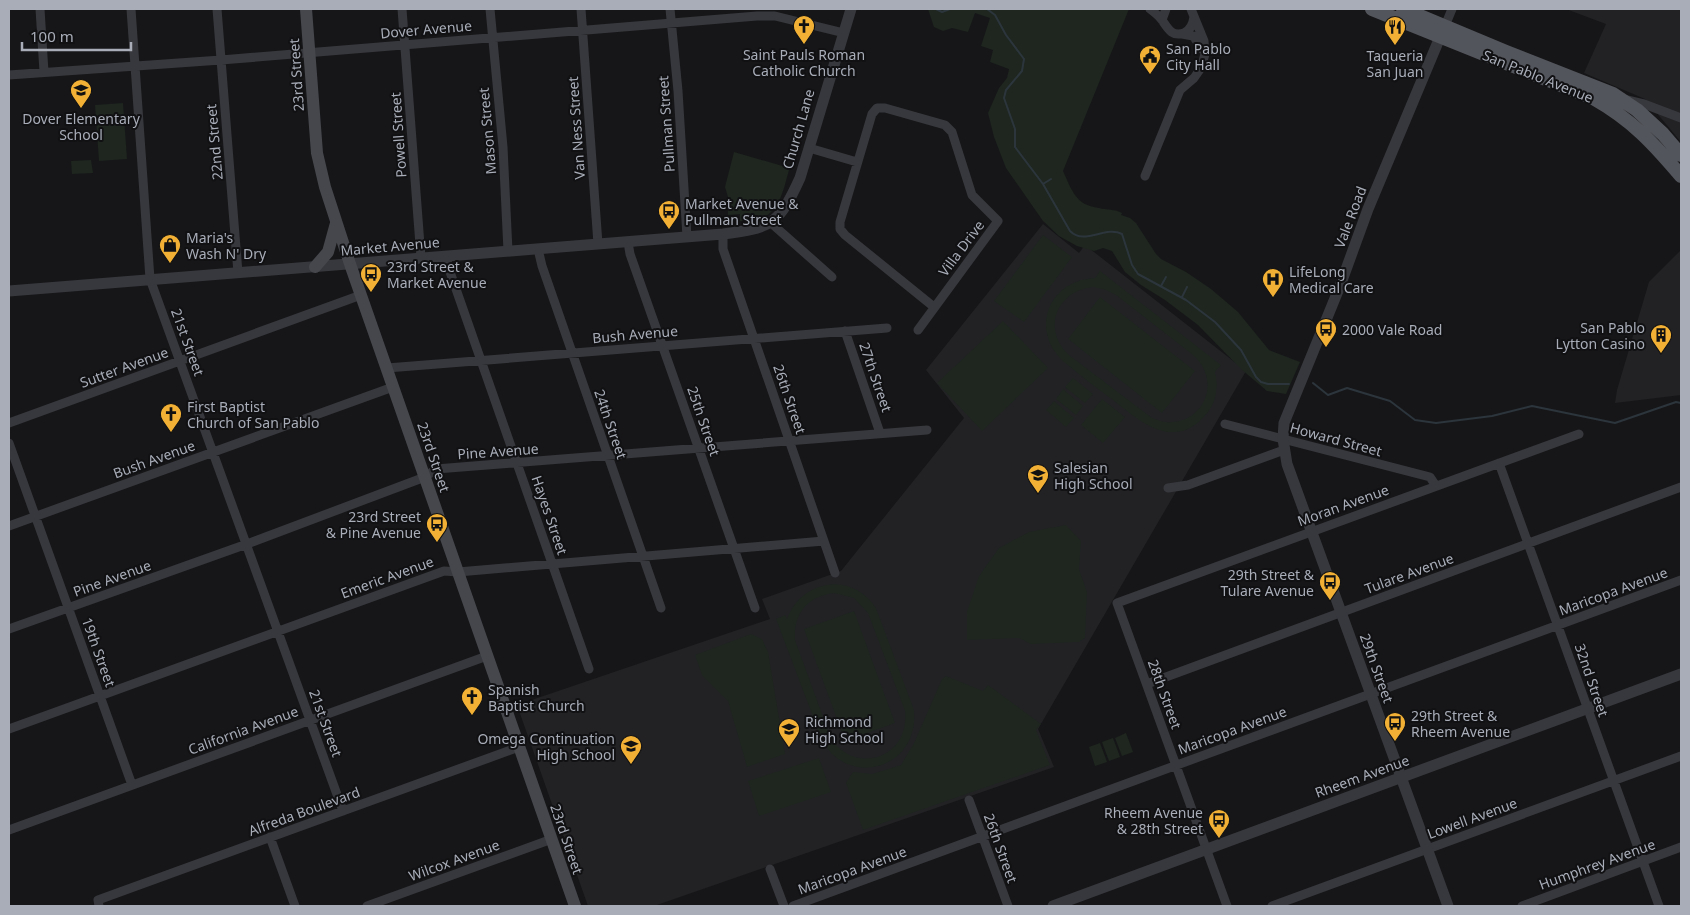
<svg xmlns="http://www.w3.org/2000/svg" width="1690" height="915" viewBox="0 0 1690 915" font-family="'Noto Sans',sans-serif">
<rect width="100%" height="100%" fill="#161618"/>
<!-- built -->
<path fill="#222225" d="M1566 9H1681V142L1645 99 1584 73 1606 24Z
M1043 224 1079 253 1085 245 1246 371 1038 729 1054 767 654 906H588L517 705 770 619 762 599 841 571 964 418 926 370Z
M1681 250V395L1615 403 1617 390 1649 282Z"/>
<!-- green -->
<path fill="#1e261f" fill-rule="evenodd" d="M928 9H1129L1063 171C1072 190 1075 205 1099 208 1107 210 1115 209 1122 213L1121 215 1130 218 1136 223 1156 254 1161 259 1186 272 1211 289 1238 312 1269 350 1300 362 1286 394 1267 391 1241 369 1198 325 1165 300 1141 285 1125 272 1112 251 1103 248 1094 251 1077 246 1059 236 1043 221 1006 168 994 137 988 113 999 88 1007 78 1009 69 990 62 993 50 981 46 990 18 975 13 968 32 952 28 943 31 934 27Z
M123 103 127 159 99 161 95 105Z
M734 152 786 167 789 170C784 187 780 212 761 218 755 220 747 220 740 221V214L728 215V197L725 187Z
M91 160 93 173 72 174 71 161Z
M1043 235 1072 257 1024 322 994 301Z
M1100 271 1221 365 1215 372C1219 389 1216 405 1203 418 1172 450 1139 421 1113 400 1096 388 1080 375 1064 362 1029 331 1048 280 1095 278ZM1094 287 1106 290 1116 295 1193 355C1228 387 1194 437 1152 418L1069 355C1041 329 1057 290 1094 287Z
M1100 297 1195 371 1162 413 1068 339Z
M1003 321 1048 368 982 431 937 383Z
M1073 378 1093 394 1085 403 1065 387Z
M1063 389 1083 406 1076 415 1056 399Z
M1102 399 1125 417 1103 443 1081 425Z
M1054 401 1074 418 1066 427 1046 410Z
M1066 525 1081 541 1079 569 1087 592 1085 638 1079 642 1031 644 1019 638 967 640V612L979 576 999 548 1029 532Z
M834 584C852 585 866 593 876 608L914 710C920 765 854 790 823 743L776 619 785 615 787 619C795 598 811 586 834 584ZM834 593 854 598 868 613 905 711C910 757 857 776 831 739L795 640C793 614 808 596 834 593Z
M854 611 895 723 845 741 804 629Z
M751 634 762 639 768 652 785 754 747 767 728 701 702 675 695 655Z
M946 676 983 691 988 685 1041 724 1036 730 1050 765 863 830 846 783 853 772 872 774 901 765 914 743 942 679Z
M1126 733 1133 752 1122 756 1115 738Z
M1113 738 1120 757 1109 761 1102 742Z
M1100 743 1107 762 1095 766 1089 747Z
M819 758 831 792 759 816 748 781Z"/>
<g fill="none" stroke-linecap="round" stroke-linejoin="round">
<!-- stream -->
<path stroke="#2c353c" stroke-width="2" d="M936 9 942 12 950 9
M987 9 995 15 1006 35 1024 59 1022 71 1006 90 1004 98 1015 129V147L1043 184 1070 231C1085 246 1105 225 1122 234L1132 265 1138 274 1186 300 1215 322 1241 350 1256 377 1261 382 1268 384H1289
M1043 184 1051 179
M1161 286 1166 277
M1182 297 1187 287
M1313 383 1328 395 1347 388 1390 401 1415 420 1436 423 1492 416 1532 406 1615 423 1676 402 1681 403"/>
<!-- minor -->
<path stroke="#37383d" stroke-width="9" d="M40 9 44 72
M131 9 150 279 343 811
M217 9 238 273
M402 9 421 258
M490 9 503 147 508 251
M581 9 598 244
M670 9 678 91 687 237
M1150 9C1154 12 1159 16 1162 20 1168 29 1172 37 1184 33 1191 30 1193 24 1194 17
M1162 20 1166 9
M1445 26 1452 9
M1182 34 1193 36 1203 50
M9 75 221 60 757 16H775L844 33
M1627 100 1644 104 1681 118
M809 148 857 162
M1145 176 1180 90 1194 78 1201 68 1205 54 1204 41 1191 9
M771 223 832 277
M723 234V249L835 573
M628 242 630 254 755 608
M538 249 542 266 661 608
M446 256 449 269 589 669
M918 330 998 221 972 195 952 132 945 125 885 108H877L872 114 840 222V229L845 235 934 307
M845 331 880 433
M387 368 887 328
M9 423 361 295
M1225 424 1430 477 1436 486
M9 443 132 785
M1499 463 1659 906
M1168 488 1188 485 1284 450
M9 526 393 387
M9 629 247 544 425 477 436 469 927 430
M1147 684 1681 487
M9 729 444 571 458 572 824 541
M969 800 1008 906
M9 830 487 656
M270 837 295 906
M770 869 784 906
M99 906 98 900 519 747
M367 906 552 839
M793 906 1681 580
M1227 906 1117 603 1579 434
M1272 906 1681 756
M1522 906 1681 847"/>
<!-- tertiary -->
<path stroke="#37383d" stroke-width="11" d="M1443 30 1368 209 1340 286 1284 423 1283 439 1287 464 1448 906
M9 291 723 234C772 228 779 224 800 178L851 9
M1053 906 1681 674"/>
<!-- secondary -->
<path stroke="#45474d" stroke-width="12" d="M306 9 317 153 325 187 350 264 575 906
M315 267 328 252 336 223"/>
<!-- primary -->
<path stroke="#53555c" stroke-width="14" d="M1372 9 1593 98C1632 120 1653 143 1681 176
M1403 9 1506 52 1613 94 1637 110 1663 134 1681 155"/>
</g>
<!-- icons -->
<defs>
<g id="church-pin" transform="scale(1.125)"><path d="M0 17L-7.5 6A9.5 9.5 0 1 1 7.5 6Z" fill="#f2b134" stroke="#111113"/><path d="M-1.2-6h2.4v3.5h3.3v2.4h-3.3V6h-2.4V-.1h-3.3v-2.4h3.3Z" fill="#111"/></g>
<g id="restaurant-pin" transform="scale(1.125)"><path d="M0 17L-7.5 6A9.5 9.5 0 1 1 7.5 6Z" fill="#f2b134" stroke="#111113"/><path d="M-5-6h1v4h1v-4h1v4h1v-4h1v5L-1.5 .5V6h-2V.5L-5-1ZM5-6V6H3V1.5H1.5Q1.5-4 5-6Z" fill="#111"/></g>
<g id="civic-pin" transform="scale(1.125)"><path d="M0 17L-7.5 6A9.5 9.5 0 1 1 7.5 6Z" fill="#f2b134" stroke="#111113"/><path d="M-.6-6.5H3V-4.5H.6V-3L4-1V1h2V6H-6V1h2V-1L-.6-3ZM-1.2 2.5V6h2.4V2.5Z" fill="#111"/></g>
<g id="school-pin" transform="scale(1.125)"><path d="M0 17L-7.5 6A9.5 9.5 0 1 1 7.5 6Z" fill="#f2b134" stroke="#111113"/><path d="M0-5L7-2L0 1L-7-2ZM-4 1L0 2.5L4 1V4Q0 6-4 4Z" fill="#111"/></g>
<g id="bus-pin" transform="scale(1.125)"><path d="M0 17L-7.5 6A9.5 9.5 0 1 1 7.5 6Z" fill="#f2b134" stroke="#111113"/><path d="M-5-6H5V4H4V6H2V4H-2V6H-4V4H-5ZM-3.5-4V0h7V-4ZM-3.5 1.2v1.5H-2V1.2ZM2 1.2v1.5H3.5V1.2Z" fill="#111"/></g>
<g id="shop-pin" transform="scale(1.125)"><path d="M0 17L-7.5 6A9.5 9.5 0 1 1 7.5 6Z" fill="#f2b134" stroke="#111113"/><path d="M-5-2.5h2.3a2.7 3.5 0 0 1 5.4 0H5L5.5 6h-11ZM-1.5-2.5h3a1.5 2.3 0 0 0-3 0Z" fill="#111"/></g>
<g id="hospital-pin" transform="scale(1.125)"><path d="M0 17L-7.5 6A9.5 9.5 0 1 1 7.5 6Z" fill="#f2b134" stroke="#111113"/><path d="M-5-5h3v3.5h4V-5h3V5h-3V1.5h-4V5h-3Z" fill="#111"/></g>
<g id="building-pin" transform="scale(1.125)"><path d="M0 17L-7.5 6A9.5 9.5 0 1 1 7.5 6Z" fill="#f2b134" stroke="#111113"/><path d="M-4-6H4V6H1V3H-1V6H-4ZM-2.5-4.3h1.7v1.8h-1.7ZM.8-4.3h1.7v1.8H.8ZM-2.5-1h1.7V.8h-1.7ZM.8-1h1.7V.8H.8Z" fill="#111"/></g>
</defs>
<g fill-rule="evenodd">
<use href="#church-pin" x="804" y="26"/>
<use href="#restaurant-pin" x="1395" y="27"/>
<use href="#civic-pin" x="1150" y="56"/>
<use href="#school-pin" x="81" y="90"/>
<use href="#bus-pin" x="669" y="211"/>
<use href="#shop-pin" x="170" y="245"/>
<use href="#bus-pin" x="371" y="274"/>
<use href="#hospital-pin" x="1273" y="279"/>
<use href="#bus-pin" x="1326" y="329"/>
<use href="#building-pin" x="1661" y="335"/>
<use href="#church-pin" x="171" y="414"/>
<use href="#school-pin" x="1038" y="475"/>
<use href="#bus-pin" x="437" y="524"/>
<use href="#bus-pin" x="1330" y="582"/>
<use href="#church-pin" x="472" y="697"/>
<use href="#bus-pin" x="1395" y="723"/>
<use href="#school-pin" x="789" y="729"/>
<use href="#school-pin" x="631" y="746"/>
<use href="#bus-pin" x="1219" y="820"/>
</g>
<g text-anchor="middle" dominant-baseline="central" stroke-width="4" stroke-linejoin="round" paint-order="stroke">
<!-- street labels -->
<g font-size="14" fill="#a8adb8" stroke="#111113">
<text transform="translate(426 29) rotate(-5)">Dover Avenue</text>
<text transform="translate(296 75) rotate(-94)">23rd Street</text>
<text transform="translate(1538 76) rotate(22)">San Pablo Avenue</text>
<text transform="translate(666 124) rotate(-94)">Pullman Street</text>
<text transform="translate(576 128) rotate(-94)">Van Ness Street</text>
<text transform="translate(798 129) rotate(-74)">Church Lane</text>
<text transform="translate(487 131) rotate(-95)">Mason Street</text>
<text transform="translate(398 135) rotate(-94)">Powell Street</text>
<text transform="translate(214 142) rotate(-95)">22nd Street</text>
<text transform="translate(1350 217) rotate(-69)">Vale Road</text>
<text transform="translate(390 246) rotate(-5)">Market Avenue</text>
<text transform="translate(961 248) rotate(-53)">Villa Drive</text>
<text transform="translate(635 334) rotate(-5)">Bush Avenue</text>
<text transform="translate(188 342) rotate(70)">21st Street</text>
<text transform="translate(124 367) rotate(-20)">Sutter Avenue</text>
<text transform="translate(876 377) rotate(71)">27th Street</text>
<text transform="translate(790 399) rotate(71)">26th Street</text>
<text transform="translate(704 421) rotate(71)">25th Street</text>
<text transform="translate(611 424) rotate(71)">24th Street</text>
<text transform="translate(1336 439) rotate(15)">Howard Street</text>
<text transform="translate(498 451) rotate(-4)">Pine Avenue</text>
<text transform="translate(434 457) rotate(71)">23rd Street</text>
<text transform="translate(154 459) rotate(-20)">Bush Avenue</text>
<text transform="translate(1343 505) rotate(-20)">Moran Avenue</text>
<text transform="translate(550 515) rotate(71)">Hayes Street</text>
<text transform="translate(1409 573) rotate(-20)">Tulare Avenue</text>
<text transform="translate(387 577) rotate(-20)">Emeric Avenue</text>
<text transform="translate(112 578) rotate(-20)">Pine Avenue</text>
<text transform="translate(1613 591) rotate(-20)">Maricopa Avenue</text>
<text transform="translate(99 652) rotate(70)">19th Street</text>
<text transform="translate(1377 668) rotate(70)">29th Street</text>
<text transform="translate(1592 680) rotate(71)">32nd Street</text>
<text transform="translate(1165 694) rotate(70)">28th Street</text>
<text transform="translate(326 723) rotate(70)">21st Street</text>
<text transform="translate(243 730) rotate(-20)">California Avenue</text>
<text transform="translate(1232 730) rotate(-20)">Maricopa Avenue</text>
<text transform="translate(1362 776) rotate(-20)">Rheem Avenue</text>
<text transform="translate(304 811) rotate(-20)">Alfreda Boulevard</text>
<text transform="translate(1472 818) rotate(-20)">Lowell Avenue</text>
<text transform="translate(567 839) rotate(71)">23rd Street</text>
<text transform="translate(1001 848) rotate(70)">26th Street</text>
<text transform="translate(454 860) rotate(-20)">Wilcox Avenue</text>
<text transform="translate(1597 864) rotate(-20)">Humphrey Avenue</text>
<text transform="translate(852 870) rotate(-20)">Maricopa Avenue</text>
</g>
<!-- poi labels -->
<g font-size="14" fill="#a8adb8" stroke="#111113" text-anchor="start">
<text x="1166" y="48">San Pablo<tspan x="1166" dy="16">City Hall</tspan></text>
<text x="804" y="54" text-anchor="middle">Saint Pauls Roman<tspan x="804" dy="16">Catholic Church</tspan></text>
<text x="1395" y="55" text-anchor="middle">Taqueria<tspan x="1395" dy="16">San Juan</tspan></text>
<text x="81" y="118" text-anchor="middle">Dover Elementary<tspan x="81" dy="16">School</tspan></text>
<text x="685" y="203">Market Avenue &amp;<tspan x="685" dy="16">Pullman Street</tspan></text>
<text x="186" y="237">Maria's<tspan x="186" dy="16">Wash N' Dry</tspan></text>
<text x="387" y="266">23rd Street &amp;<tspan x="387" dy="16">Market Avenue</tspan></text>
<text x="1289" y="271">LifeLong<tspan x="1289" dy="16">Medical Care</tspan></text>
<text x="1645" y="327" text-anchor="end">San Pablo<tspan x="1645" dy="16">Lytton Casino</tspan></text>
<text x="1342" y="329">2000 Vale Road</text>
<text x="187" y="406">First Baptist<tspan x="187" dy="16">Church of San Pablo</tspan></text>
<text x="1054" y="467">Salesian<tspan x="1054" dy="16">High School</tspan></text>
<text x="421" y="516" text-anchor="end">23rd Street<tspan x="421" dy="16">&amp; Pine Avenue</tspan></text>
<text x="1314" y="574" text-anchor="end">29th Street &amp;<tspan x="1314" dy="16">Tulare Avenue</tspan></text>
<text x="488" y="689">Spanish<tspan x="488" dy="16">Baptist Church</tspan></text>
<text x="1411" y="715">29th Street &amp;<tspan x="1411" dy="16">Rheem Avenue</tspan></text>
<text x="805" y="721">Richmond<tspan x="805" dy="16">High School</tspan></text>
<text x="615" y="738" text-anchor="end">Omega Continuation<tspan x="615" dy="16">High School</tspan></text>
<text x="1203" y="812" text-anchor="end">Rheem Avenue<tspan x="1203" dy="16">&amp; 28th Street</tspan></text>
</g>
</g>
<!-- border -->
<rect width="1690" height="915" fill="none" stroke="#a8adb8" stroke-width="20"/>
<!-- scale -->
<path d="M22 42v8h109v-8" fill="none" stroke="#a8adb8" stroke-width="2.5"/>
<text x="30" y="42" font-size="15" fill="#a8adb8" stroke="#111113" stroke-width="4" paint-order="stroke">100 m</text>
</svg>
